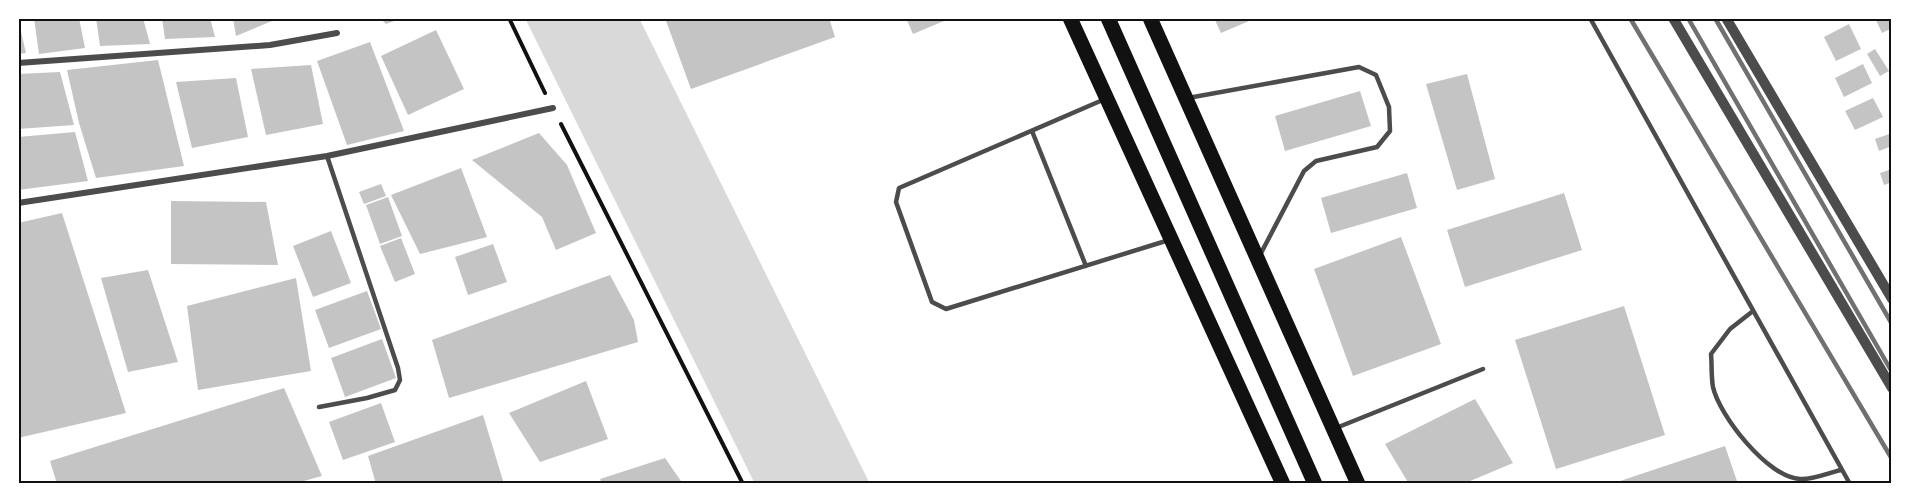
<svg xmlns="http://www.w3.org/2000/svg" width="1910" height="502" viewBox="0 0 1910 502" font-family="'PT Sans Narrow',sans-serif">
<rect width="100%" height="100%" fill="#fff"/>
<!-- water -->
<path fill="#d9d9d9" d="M525 18H639L870 484H755Z"/>
<!-- building -->
<path fill="#c4c4c4" d="M34 18H79L85 48 39 54Z
M96 18H143L150 44 100 46Z
M162 18H210L215 37 165 39Z
M233 18H279L236 36Z
M380 18H402L386 24Z
M665 18H829L835 37 691 89Z
M906 18H951L913 34Z
M1214 18H1256L1221 33Z
M1875 18H1892V28L1882 33Z
M18 19 26 53 18 54Z
M1849 24 1861 49 1836 61 1824 37Z
M436 30 464 89 408 115 381 56Z
M370 42 404 131 347 145 317 61Z
M1875 49 1889 71 1880 76 1867 54Z
M158 60 184 166 96 178 79 123 67 70Z
M1863 64 1872 83 1844 97 1835 78Z
M311 65 323 124 266 135 251 69Z
M60 72 74 125 18 129V74Z
M1467 74 1495 179 1457 190 1426 84Z
M236 78 248 137 192 148 176 82Z
M1360 91 1371 126 1285 151 1275 116Z
M1873 98 1883 117 1855 130 1845 111Z
M75 132 88 181 18 190V137Z
M539 133 567 165 596 233 556 250 542 217 472 160Z
M1892 133V146L1879 151 1875 139Z
M461 168 487 237 420 254 391 195Z
M1892 169V182L1884 185 1880 173Z
M1407 173 1417 208 1331 233 1321 198Z
M381 184 386 196 364 204 359 192Z
M1564 193 1582 250 1465 287 1447 230Z
M388 197 402 236 380 244 366 205Z
M171 201 266 202 278 265 171 264Z
M62 213 126 413 18 438V223Z
M331 231 351 283 313 297 293 246Z
M1401 237 1441 344 1353 376 1314 269Z
M401 238 415 274 395 282 380 246Z
M493 244 507 282 468 295 455 257Z
M148 270 178 362 128 372 101 278Z
M610 275 634 320 638 342 449 398 432 340Z
M296 278 311 371 198 390 187 306Z
M367 291 381 329 329 348 315 310Z
M1624 306 1665 435 1556 469 1515 340Z
M382 339 396 378 345 397 331 358Z
M586 381 608 439 540 462 509 413Z
M284 388 322 476 293 484H57L50 461Z
M1475 399 1513 463 1463 484H1409L1385 444Z
M381 403 395 442 343 460 329 422Z
M483 415 504 484H376L368 456Z
M1725 446 1738 484H1611Z
M665 458 683 484H602L600 479Z"/>
<g fill="none" stroke-linecap="round" stroke-linejoin="round">
<!-- path -->
<path stroke="#111" stroke-width="4" d="M509 18 545 93
M561 124 743 484"/>
<!-- service -->
<path stroke="#4c4c4c" stroke-width="4.5" d="M1590 18 1850 484
M1188 98 1359 67 1376 75 1389 107 1390 131 1377 147 1316 161 1304 171 1260 255
M1105 99 899 188 896 202 932 302 946 309 1169 240
M1032 131 1086 266
M1753 311 1730 329 1711 354C1712 364 1711 376 1713 387 1719 415 1768 478 1800 479 1812 480 1828 473 1841 470
M319 407 367 398 395 390 400 380 398 368 327 156
M1336 428 1483 369"/>
<!-- minor -->
<path stroke="#4c4c4c" stroke-width="6" d="M18 63 270 45 337 33
M18 203 327 156 553 108"/>
<!-- tertiary -->
<path stroke="#4c4c4c" stroke-width="10" d="M1673 18 1892 388
M1726 18 1892 299"/>
<!-- primary -->
<path stroke="#111" stroke-width="15" d="M1070 18 1283 484
M1108 18 1315 484
M1150 18 1358 484"/>
<!-- rail -->
<path stroke="#707070" stroke-width="4.5" d="M1630 18 1892 459
M1688 18 1892 372
M1715 18 1892 324"/>
</g>
<!-- border -->
<rect width="1910" height="502" fill="none" stroke="#ffffff" stroke-width="39"/>
<rect x="20" y="20" width="1870" height="462" fill="none" stroke="#111" stroke-width="2"/>
</svg>
